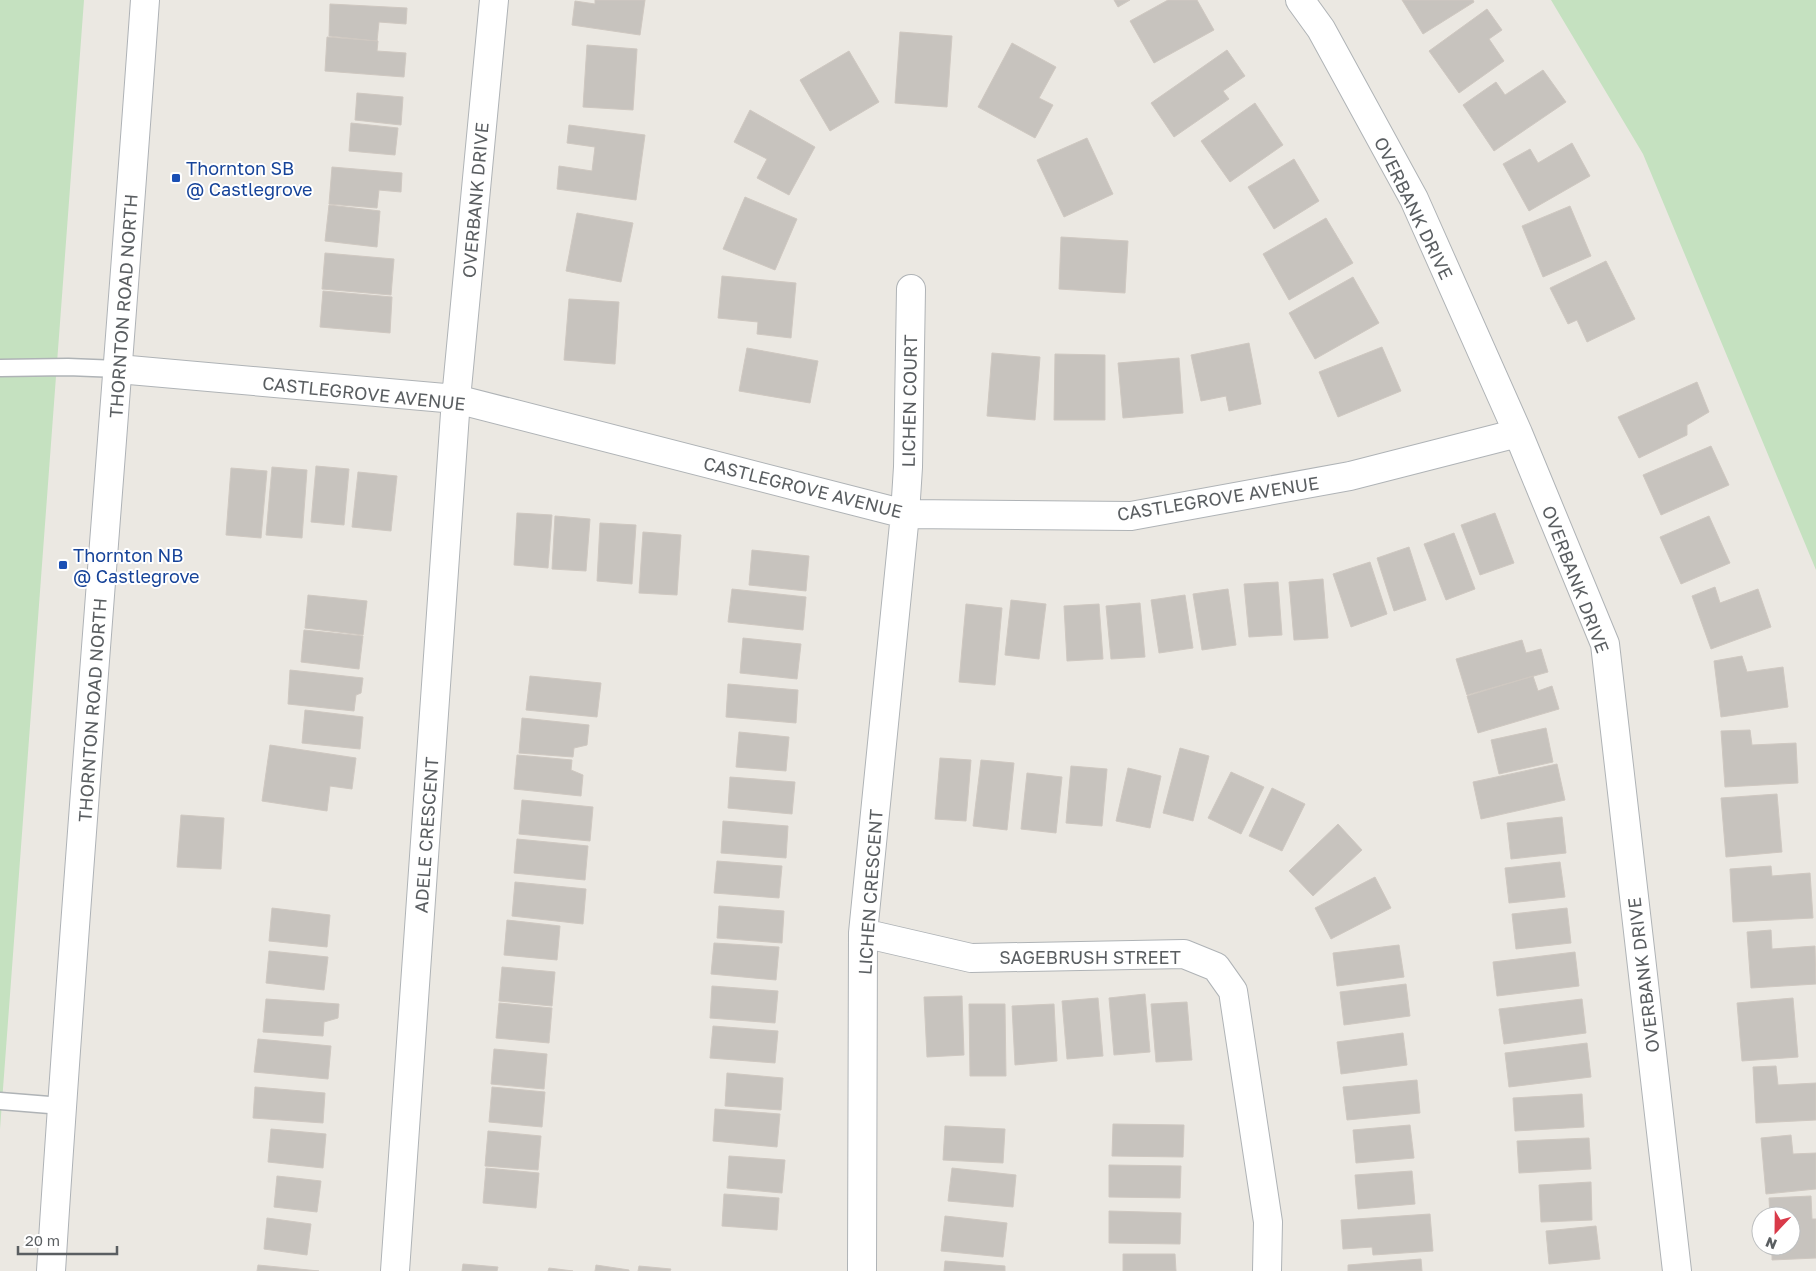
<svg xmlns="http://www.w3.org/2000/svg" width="1816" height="1271" viewBox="0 0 1816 1271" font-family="'Golos Text',sans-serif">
<rect width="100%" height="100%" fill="#ebe8e2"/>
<!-- green -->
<path fill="#c5e1c0" d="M0 0H84L0 1129Z
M1551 0H1816V570L1643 154Z"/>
<!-- building -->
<path fill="#c7c3be" stroke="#cfc8c1" d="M595 0H645L640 35 572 25 575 1 595 4Z
M1114 0H1130L1118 7Z
M1168 0H1197L1214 30 1154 63 1130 21Z
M1402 0H1473L1474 2 1423 34Z
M330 4 407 8 406 24 379 22 377 41 329 36Z
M1487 9 1502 30 1489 39 1504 61 1459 93 1429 51Z
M900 32 952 36 947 107 895 103Z
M327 37 378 41 377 51 406 53 404 77 325 71Z
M1012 43 1056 67 1039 98 1053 105 1035 138 978 107Z
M587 45 637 49 633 110 583 107Z
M1227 50 1245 76 1223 91 1229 99 1174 137 1151 103Z
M849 51 879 102 830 131 800 80Z
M1543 70 1566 102 1494 151 1463 105 1496 82 1505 95Z
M357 93 403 97 401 125 355 120Z
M1255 103 1283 145 1230 182 1201 141Z
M750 110 815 147 789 195 757 178 767 159 734 142Z
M351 123 398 128 395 155 349 151Z
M569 125 645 135 636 200 557 189 559 166 592 171 595 147 567 143Z
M1087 138 1113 194 1064 217 1037 160Z
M1572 143 1590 176 1529 211 1503 164 1530 149 1538 163Z
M1294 159 1319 201 1274 229 1248 187Z
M332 167 402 173 401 192 379 190 377 208 329 204Z
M745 197 797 219 775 270 723 249Z
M329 205 380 211 377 247 325 241Z
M1570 206 1591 256 1543 277 1522 226Z
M577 213 633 223 621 282 566 271Z
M1326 218 1353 263 1289 300 1263 254Z
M1061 237 1128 241 1125 293 1059 289Z
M325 253 394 259 391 295 322 289Z
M1606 261 1635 319 1587 342 1577 320 1568 324 1550 288Z
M722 276 796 283 791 338 757 334 758 322 718 318Z
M1353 277 1379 323 1315 359 1289 313Z
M323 291 392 297 390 333 320 327Z
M569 299 619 302 615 364 564 360Z
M1249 343 1261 404 1229 411 1226 396 1201 401 1191 355Z
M1382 347 1401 391 1338 417 1319 372Z
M747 348 818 361 810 403 739 391Z
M992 353 1040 357 1035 420 987 416Z
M1055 354 1105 355V420H1054Z
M1179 358 1183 413 1123 418 1118 363Z
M1697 382 1709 412 1687 425V435L1639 458 1618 417Z
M1711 446 1729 485 1661 515 1643 475Z
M316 466 349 469 344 525 311 522Z
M272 467 307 470 302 538 266 535Z
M231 468 267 471 261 538 226 535Z
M358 472 397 476 391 531 352 527Z
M517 513 552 515 548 568 514 565Z
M1495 513 1514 563 1480 575 1461 525Z
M555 516 590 519 586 571 552 569Z
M1709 516 1730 563 1681 584 1660 537Z
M600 523 636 525 632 584 597 581Z
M643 532 681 535 677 595 639 593Z
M1454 533 1475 589 1446 600 1424 544Z
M1409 547 1426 600 1394 611 1377 558Z
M752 550 809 556 806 591 749 585Z
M1370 562 1387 614 1351 627 1333 574Z
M1323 579 1328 638 1294 640 1289 582Z
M1278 582 1282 635 1249 637 1244 584Z
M1715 587 1720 603 1758 589 1771 627 1711 649 1692 596Z
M732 589 806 597 803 630 728 622Z
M1228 589 1236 645 1202 650 1193 594Z
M308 595 367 601 363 635 305 628Z
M1185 595 1193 648 1159 653 1151 600Z
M1011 600 1046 604 1039 659 1005 655Z
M1140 603 1145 657 1111 659 1106 606Z
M966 604 1002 608 995 685 959 682Z
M1099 604 1103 659 1067 661 1064 606Z
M304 630 363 636 359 669 301 662Z
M743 638 801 644 797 679 740 673Z
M1522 640 1526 653 1541 649 1548 672 1467 695 1456 659Z
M1742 656 1747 672 1783 667 1788 707 1721 717 1714 661Z
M290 670 363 678 361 693 356 695 354 711 288 704Z
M530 676 601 683 597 717 526 710Z
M1533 676 1538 691 1552 686 1559 709 1478 733 1467 696Z
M728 684 798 690 796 723 726 717Z
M305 710 363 717 360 749 302 743Z
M522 718 589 725 587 745 574 748 573 757 519 753Z
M1546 728 1553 762 1499 774 1491 740Z
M1750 730 1752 745 1796 743 1798 783 1725 787 1721 731Z
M739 732 789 737 786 771 736 767Z
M270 745 356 758 352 789 330 786 327 811 262 801Z
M1180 748 1209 756 1193 821 1163 813Z
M517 755 572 760 571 770 583 775 581 796 514 789Z
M940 758 971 760 966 821 935 819Z
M981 760 1014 763 1007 830 973 826Z
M1557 764 1565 800 1481 819 1473 782Z
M1071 766 1107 769 1102 826 1066 823Z
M1128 768 1161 776 1150 828 1116 821Z
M1231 772 1264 787 1241 834 1208 818Z
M1027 773 1062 777 1056 833 1021 829Z
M730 777 795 782 792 814 728 808Z
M1272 788 1305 804 1282 851 1249 836Z
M1777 794 1782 852 1726 857 1721 798Z
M522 800 593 807 590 841 519 834Z
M181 815 224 818 221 869 177 867Z
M1562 817 1566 853 1511 859 1507 823Z
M723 821 788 826 786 858 721 853Z
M1338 824 1362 850 1313 896 1289 871Z
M517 839 588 846 585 880 514 873Z
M717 861 782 866 779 898 714 893Z
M1560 862 1565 897 1509 903 1505 868Z
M1771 866 1772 876 1810 873 1813 918 1733 922 1730 869Z
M1375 877 1391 908 1331 939 1315 908Z
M515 882 586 889 583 924 512 916Z
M719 906 784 911 782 943 717 938Z
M272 908 330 915 327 947 269 941Z
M1567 908 1571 943 1516 949 1512 914Z
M507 920 560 926 557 960 504 955Z
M1771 930 1772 949 1815 946 1816 984 1751 988 1747 932Z
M714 943 779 947 776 980 711 974Z
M1399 945 1404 977 1337 986 1333 953Z
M269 951 328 957 324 990 266 983Z
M1575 952 1579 986 1497 996 1493 962Z
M502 967 555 972 552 1006 499 1001Z
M1406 984 1410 1016 1344 1025 1340 992Z
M712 986 778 991 775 1023 710 1018Z
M1145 994 1150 1052 1114 1055 1109 998Z
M962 996 964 1055 927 1057 924 997Z
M1098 998 1103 1056 1067 1059 1062 1001Z
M1793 998 1798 1057 1742 1061 1737 1003Z
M266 999 339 1004 338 1018 324 1022 323 1036 263 1032Z
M1582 999 1586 1033 1504 1044 1499 1009Z
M1187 1002 1192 1060 1156 1062 1151 1004Z
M499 1003 552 1008 549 1043 496 1038Z
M969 1004H1005L1006 1076H970Z
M1054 1004 1057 1061 1015 1065 1012 1006Z
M713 1026 778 1031 775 1063 710 1058Z
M1403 1033 1407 1065 1341 1074 1337 1042Z
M258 1039 331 1046 328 1079 254 1072Z
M1587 1043 1591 1077 1509 1087 1505 1053Z
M494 1049 547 1054 544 1089 491 1084Z
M1776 1066 1778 1085 1816 1083V1120L1756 1123 1753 1067Z
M727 1073 783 1078 781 1110 725 1106Z
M1417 1080 1420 1113 1347 1120 1343 1087Z
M255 1087 325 1093 323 1123 253 1118Z
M492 1087 545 1092 542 1127 489 1122Z
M1582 1094 1584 1127 1515 1131 1513 1098Z
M715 1109 780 1114 777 1147 713 1141Z
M1113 1124 1184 1125 1183 1157 1112 1156Z
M1410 1125 1414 1158 1356 1163 1353 1130Z
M945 1126 1005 1129 1003 1163 943 1160Z
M271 1129 326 1134 323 1168 268 1162Z
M488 1131 541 1136 538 1170 485 1166Z
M1791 1135 1793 1154 1816 1153V1189L1766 1194 1761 1138Z
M1589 1138 1591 1169 1519 1173 1517 1141Z
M729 1156 785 1160 782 1193 727 1188Z
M1109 1165 1181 1166 1180 1198 1109 1197Z
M486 1168 539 1173 536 1208 483 1203Z
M952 1168 1016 1175 1013 1207 948 1201Z
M1412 1171 1415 1204 1358 1209 1355 1175Z
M277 1176 321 1181 317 1212 274 1207Z
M1591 1182 1592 1220 1541 1222 1539 1185Z
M724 1194 779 1198 777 1230 722 1226Z
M1811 1196 1812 1219H1816V1258L1772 1260V1246H1791V1216H1770L1769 1198Z
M1109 1211 1181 1213 1180 1244 1109 1243Z
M1430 1214 1433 1251 1373 1255 1372 1247 1343 1249 1341 1220Z
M945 1216 1007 1223 1003 1257 941 1251Z
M267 1218 311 1224 307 1255 264 1249Z
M1596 1226 1600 1259 1549 1264 1546 1231Z
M1123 1254H1175L1176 1271H1123Z
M1421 1259 1422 1271H1348V1265Z
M945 1261 1005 1266V1271H944Z
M463 1264 498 1267 497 1271H462Z
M258 1265 319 1271H257Z
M596 1265 629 1270V1271H595Z
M639 1266 671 1269 670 1271H638Z
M549 1268 573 1271H548Z"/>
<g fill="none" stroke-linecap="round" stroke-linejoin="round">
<!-- lane casing -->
<g stroke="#afb3b6" stroke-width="19">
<path id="lane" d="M0 368 68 367 118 369
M0 1101 62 1106"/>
</g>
<!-- street casing -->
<g stroke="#afb3b6" stroke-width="30">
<path id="street" d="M1300 0 1321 29 1414 199 1518 433 1605 644 1677 1271
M118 369 456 399 905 514 1131 516 1350 476 1518 433
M863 933 971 958 1184 954 1216 967 1233 991 1268 1222 1267 1271
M395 1271 456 399 494 0
M862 1271 863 933 905 514 908 467 911 289"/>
</g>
<!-- secondary casing -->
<g stroke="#aeb2b6" stroke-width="30">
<path id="secondary" d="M51 1271C78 847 115 424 145 0"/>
</g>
<!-- lane -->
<use href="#lane" stroke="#fff" stroke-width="16"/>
<!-- street -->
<use href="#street" stroke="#fff" stroke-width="28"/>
<!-- secondary -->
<use href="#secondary" stroke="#fff" stroke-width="28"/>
</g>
<!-- markers -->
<g fill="#1a4fb4" stroke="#fff" stroke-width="2">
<rect x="171" y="173" width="10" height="10" rx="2.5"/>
<rect x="58" y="560" width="10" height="10" rx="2.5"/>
</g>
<g text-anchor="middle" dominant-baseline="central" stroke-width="4" stroke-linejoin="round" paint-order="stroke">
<!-- transit labels -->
<g font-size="18" fill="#164399" stroke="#fff" text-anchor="start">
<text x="186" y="168">Thornton SB<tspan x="186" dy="21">@ Castlegrove</tspan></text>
<text x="73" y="555">Thornton NB<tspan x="73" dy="21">@ Castlegrove</tspan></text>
</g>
<!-- street labels -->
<g font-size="18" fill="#5a5e61" stroke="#fff">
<text transform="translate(475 200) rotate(-85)">OVERBANK DRIVE</text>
<text transform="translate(1414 208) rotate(64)">OVERBANK DRIVE</text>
<text transform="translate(123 306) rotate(-86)">THORNTON ROAD NORTH</text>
<text transform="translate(364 393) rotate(6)">CASTLEGROVE AVENUE</text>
<text transform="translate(909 401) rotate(-89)">LICHEN COURT</text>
<text transform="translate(803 487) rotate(14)">CASTLEGROVE AVENUE</text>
<text transform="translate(1218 498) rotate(-9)">CASTLEGROVE AVENUE</text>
<text transform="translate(1576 579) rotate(69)">OVERBANK DRIVE</text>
<text transform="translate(92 710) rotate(-86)">THORNTON ROAD NORTH</text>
<text transform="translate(426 835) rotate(-86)">ADELE CRESCENT</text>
<text transform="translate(870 892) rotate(-86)">LICHEN CRESCENT</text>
<text x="1090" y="957">SAGEBRUSH STREET</text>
<text transform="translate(1643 975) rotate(-97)">OVERBANK DRIVE</text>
</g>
</g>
<!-- north arrow -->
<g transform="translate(1776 1231) rotate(202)"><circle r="24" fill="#ffffff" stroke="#bdbfc0"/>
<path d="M0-4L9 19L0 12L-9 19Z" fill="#d93a49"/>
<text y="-8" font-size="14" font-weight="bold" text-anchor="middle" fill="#5a5e61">N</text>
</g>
<!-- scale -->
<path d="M18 1246v8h99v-8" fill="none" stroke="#5a5e61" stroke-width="2.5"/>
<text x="25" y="1246" font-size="15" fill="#5a5e61" stroke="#ffffff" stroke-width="4" paint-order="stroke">20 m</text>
</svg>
